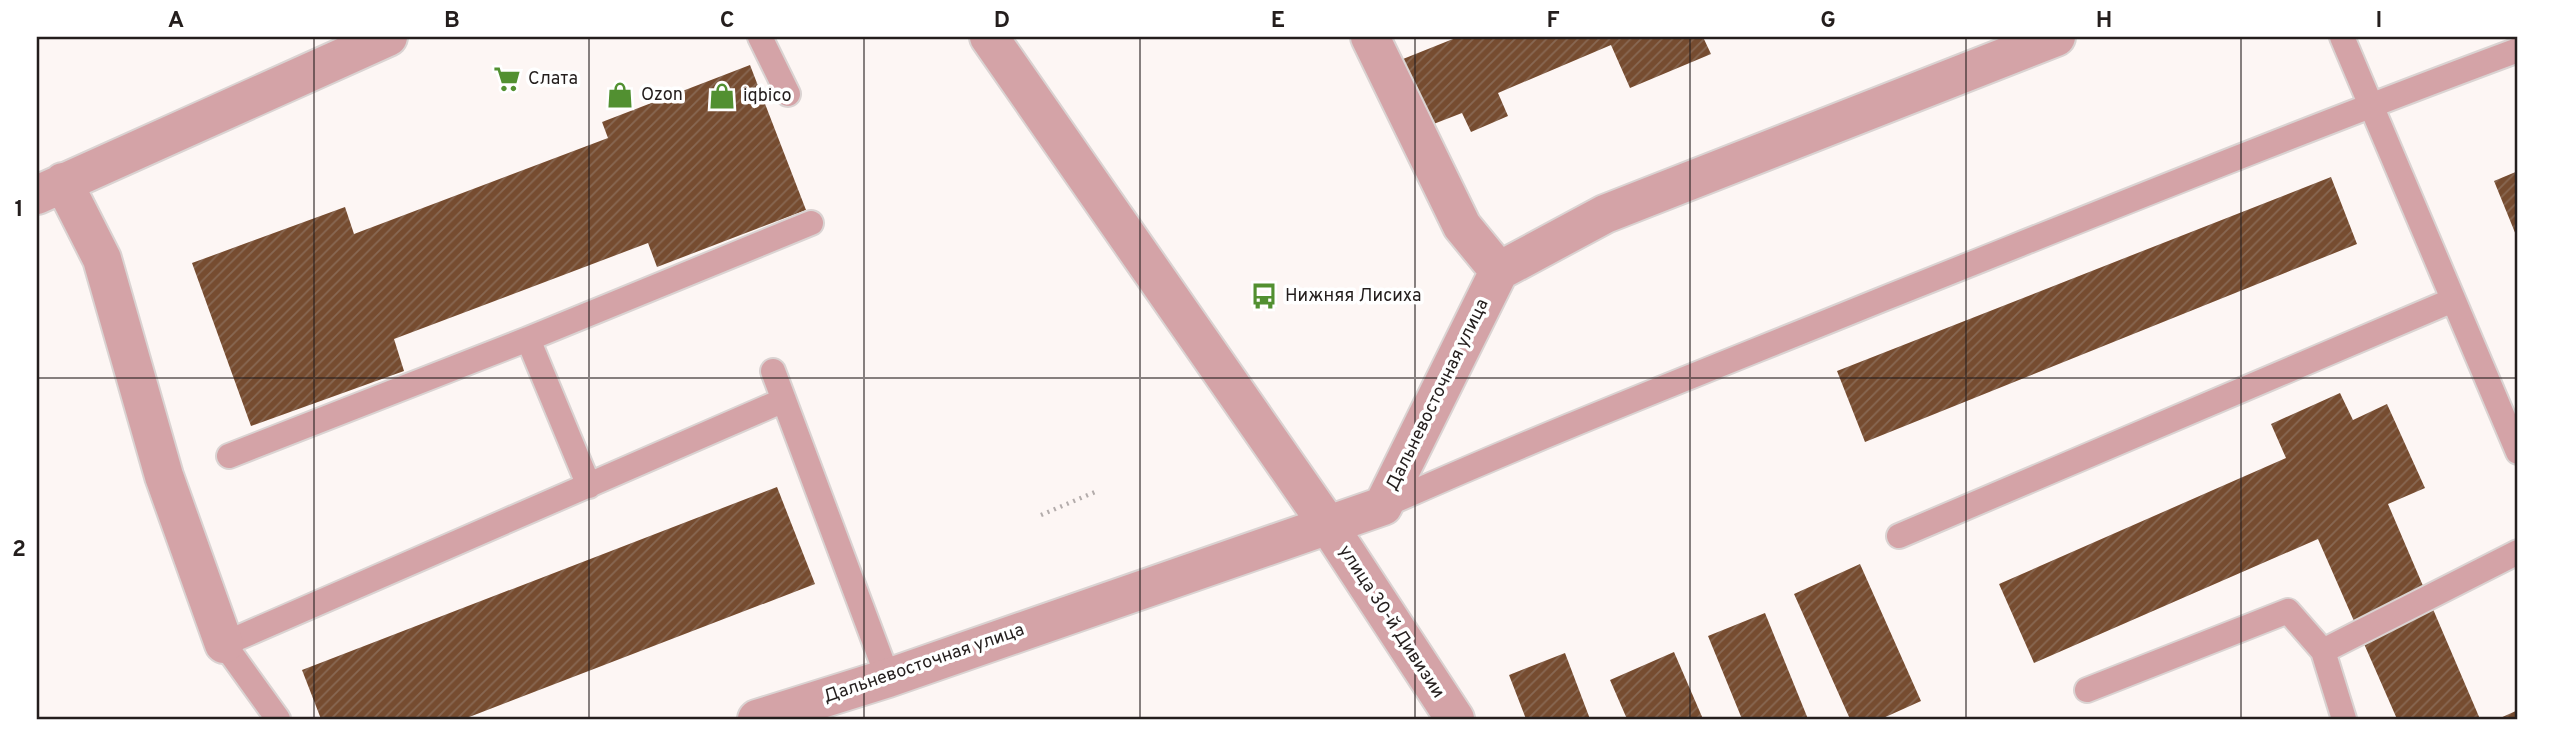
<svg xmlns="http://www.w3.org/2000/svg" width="2555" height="756" viewBox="0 0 2555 756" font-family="Overpass,sans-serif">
<defs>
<pattern id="building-hatch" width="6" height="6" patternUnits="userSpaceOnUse" patternTransform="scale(1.75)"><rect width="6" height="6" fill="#764c30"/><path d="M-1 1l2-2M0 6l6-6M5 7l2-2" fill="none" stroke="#886853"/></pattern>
</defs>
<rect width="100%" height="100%" fill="#fdf6f4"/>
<!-- building -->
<path fill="url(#building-hatch)" d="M1458 37H1703L1711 54 1630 88 1611 45 1498 93 1508 116 1471 132 1462 113 1431 125 1403 59Z
M750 65 806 210 657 267 648 243 394 339 404 371 251 426 192 263 345 207 354 234 608 138 602 122Z
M2518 171V240L2494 181Z
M2331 177 2357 244 1865 442 1837 371Z
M2340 393 2353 420 2387 404 2425 488 2388 504 2480 719H2397L2318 539 2034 663 1999 584 2286 458 2271 424Z
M777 487 815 584 464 719H321L302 670Z
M1860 564 1921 701 1881 719H1850L1794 594Z
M1765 613 1808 719H1742L1708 636Z
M1674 652 1703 719H1627L1610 680Z
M1565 653 1590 719H1526L1509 675Z
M2518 710V719H2498Z"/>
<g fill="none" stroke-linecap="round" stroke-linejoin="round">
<!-- lane casing -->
<g stroke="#dad3d2" stroke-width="28">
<path id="lane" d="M760 37 788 94
M2342 37 2518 452
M528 339 811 223
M773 371 888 678
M229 456 528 339 589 486
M1383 506C1548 432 1716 367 1883 299 2094 215 2305 129 2518 50
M1899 536 2453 300
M2323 651 2344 719
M2087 690 2288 611 2323 651 2518 552
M278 719 224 644 784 400"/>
</g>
<!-- street casing -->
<g stroke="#dad3d2" stroke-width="42">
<path id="street" d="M989 37 1328 525 1455 719
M1370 37 1462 226 1499 271
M63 182 102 259 164 476 224 644
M37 195 388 37
M757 719 888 678 1383 506 1499 271 1605 214 2056 37"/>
</g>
<!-- path -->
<path stroke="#b3acab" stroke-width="4.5" stroke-dasharray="2 5" stroke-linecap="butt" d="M1041 515 1095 492"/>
<!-- lane -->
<use href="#lane" stroke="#d4a3a7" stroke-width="24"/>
<!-- street -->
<use href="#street" stroke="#d4a3a7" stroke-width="38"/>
</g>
<!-- grid -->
<path fill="none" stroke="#241e1d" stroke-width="2" stroke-opacity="0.55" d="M314 37V719M589 37V719M864 37V719M1140 37V719M1415 37V719M1690 37V719M1966 37V719M2241 37V719M37 378H2518"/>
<!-- icons -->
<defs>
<g id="supermarket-bare" transform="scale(2.1)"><path d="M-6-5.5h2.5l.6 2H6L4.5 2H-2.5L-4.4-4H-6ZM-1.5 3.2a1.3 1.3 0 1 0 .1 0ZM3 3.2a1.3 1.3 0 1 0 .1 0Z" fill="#529031" stroke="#fff" stroke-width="2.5" paint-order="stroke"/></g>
<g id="shop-bare" transform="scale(2.1)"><path d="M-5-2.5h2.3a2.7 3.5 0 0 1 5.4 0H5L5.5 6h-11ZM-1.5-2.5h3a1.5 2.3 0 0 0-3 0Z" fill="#529031" stroke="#fff" stroke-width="2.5" paint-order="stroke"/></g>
<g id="bus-bare" transform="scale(2.1)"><path d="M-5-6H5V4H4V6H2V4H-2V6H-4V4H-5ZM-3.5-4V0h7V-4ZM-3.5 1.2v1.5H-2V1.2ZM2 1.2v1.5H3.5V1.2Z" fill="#529031" stroke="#fff" stroke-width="2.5" paint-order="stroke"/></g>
</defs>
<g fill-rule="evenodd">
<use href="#supermarket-bare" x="507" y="79"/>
<use href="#shop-bare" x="620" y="95"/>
<use href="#shop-bare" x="722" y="96"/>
<use href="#bus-bare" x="1264" y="296"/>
</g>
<g text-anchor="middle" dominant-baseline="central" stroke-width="7" stroke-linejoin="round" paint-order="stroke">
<!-- poi labels -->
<g font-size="18" fill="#241e1d" stroke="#fff" text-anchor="start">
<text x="528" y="79">Слата</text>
<text x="641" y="95">Ozon</text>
<text x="743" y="96">iqbico</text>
<text x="1285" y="296">Нижняя Лисиха</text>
</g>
<!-- street labels -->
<g font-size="18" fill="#241e1d" stroke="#fff">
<text transform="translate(1438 395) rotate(-64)">Дальневосточная улица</text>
<text transform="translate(1391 622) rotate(57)">улица 30-й Дивизии</text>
<text transform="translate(924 664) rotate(-19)">Дальневосточная улица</text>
</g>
</g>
<!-- border -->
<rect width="2555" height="756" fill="none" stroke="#ffffff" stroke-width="77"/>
<rect x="38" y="38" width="2478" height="680" fill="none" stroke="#241e1d" stroke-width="2.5"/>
<g font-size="23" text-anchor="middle" font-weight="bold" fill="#241e1d">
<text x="176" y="27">A</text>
<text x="452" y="27">B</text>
<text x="727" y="27">C</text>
<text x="1002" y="27">D</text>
<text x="1278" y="27">E</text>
<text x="1553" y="27">F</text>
<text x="1828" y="27">G</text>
<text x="2104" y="27">H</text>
<text x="2379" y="27">I</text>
<text x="19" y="216">1</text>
<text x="19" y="556">2</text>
</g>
</svg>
